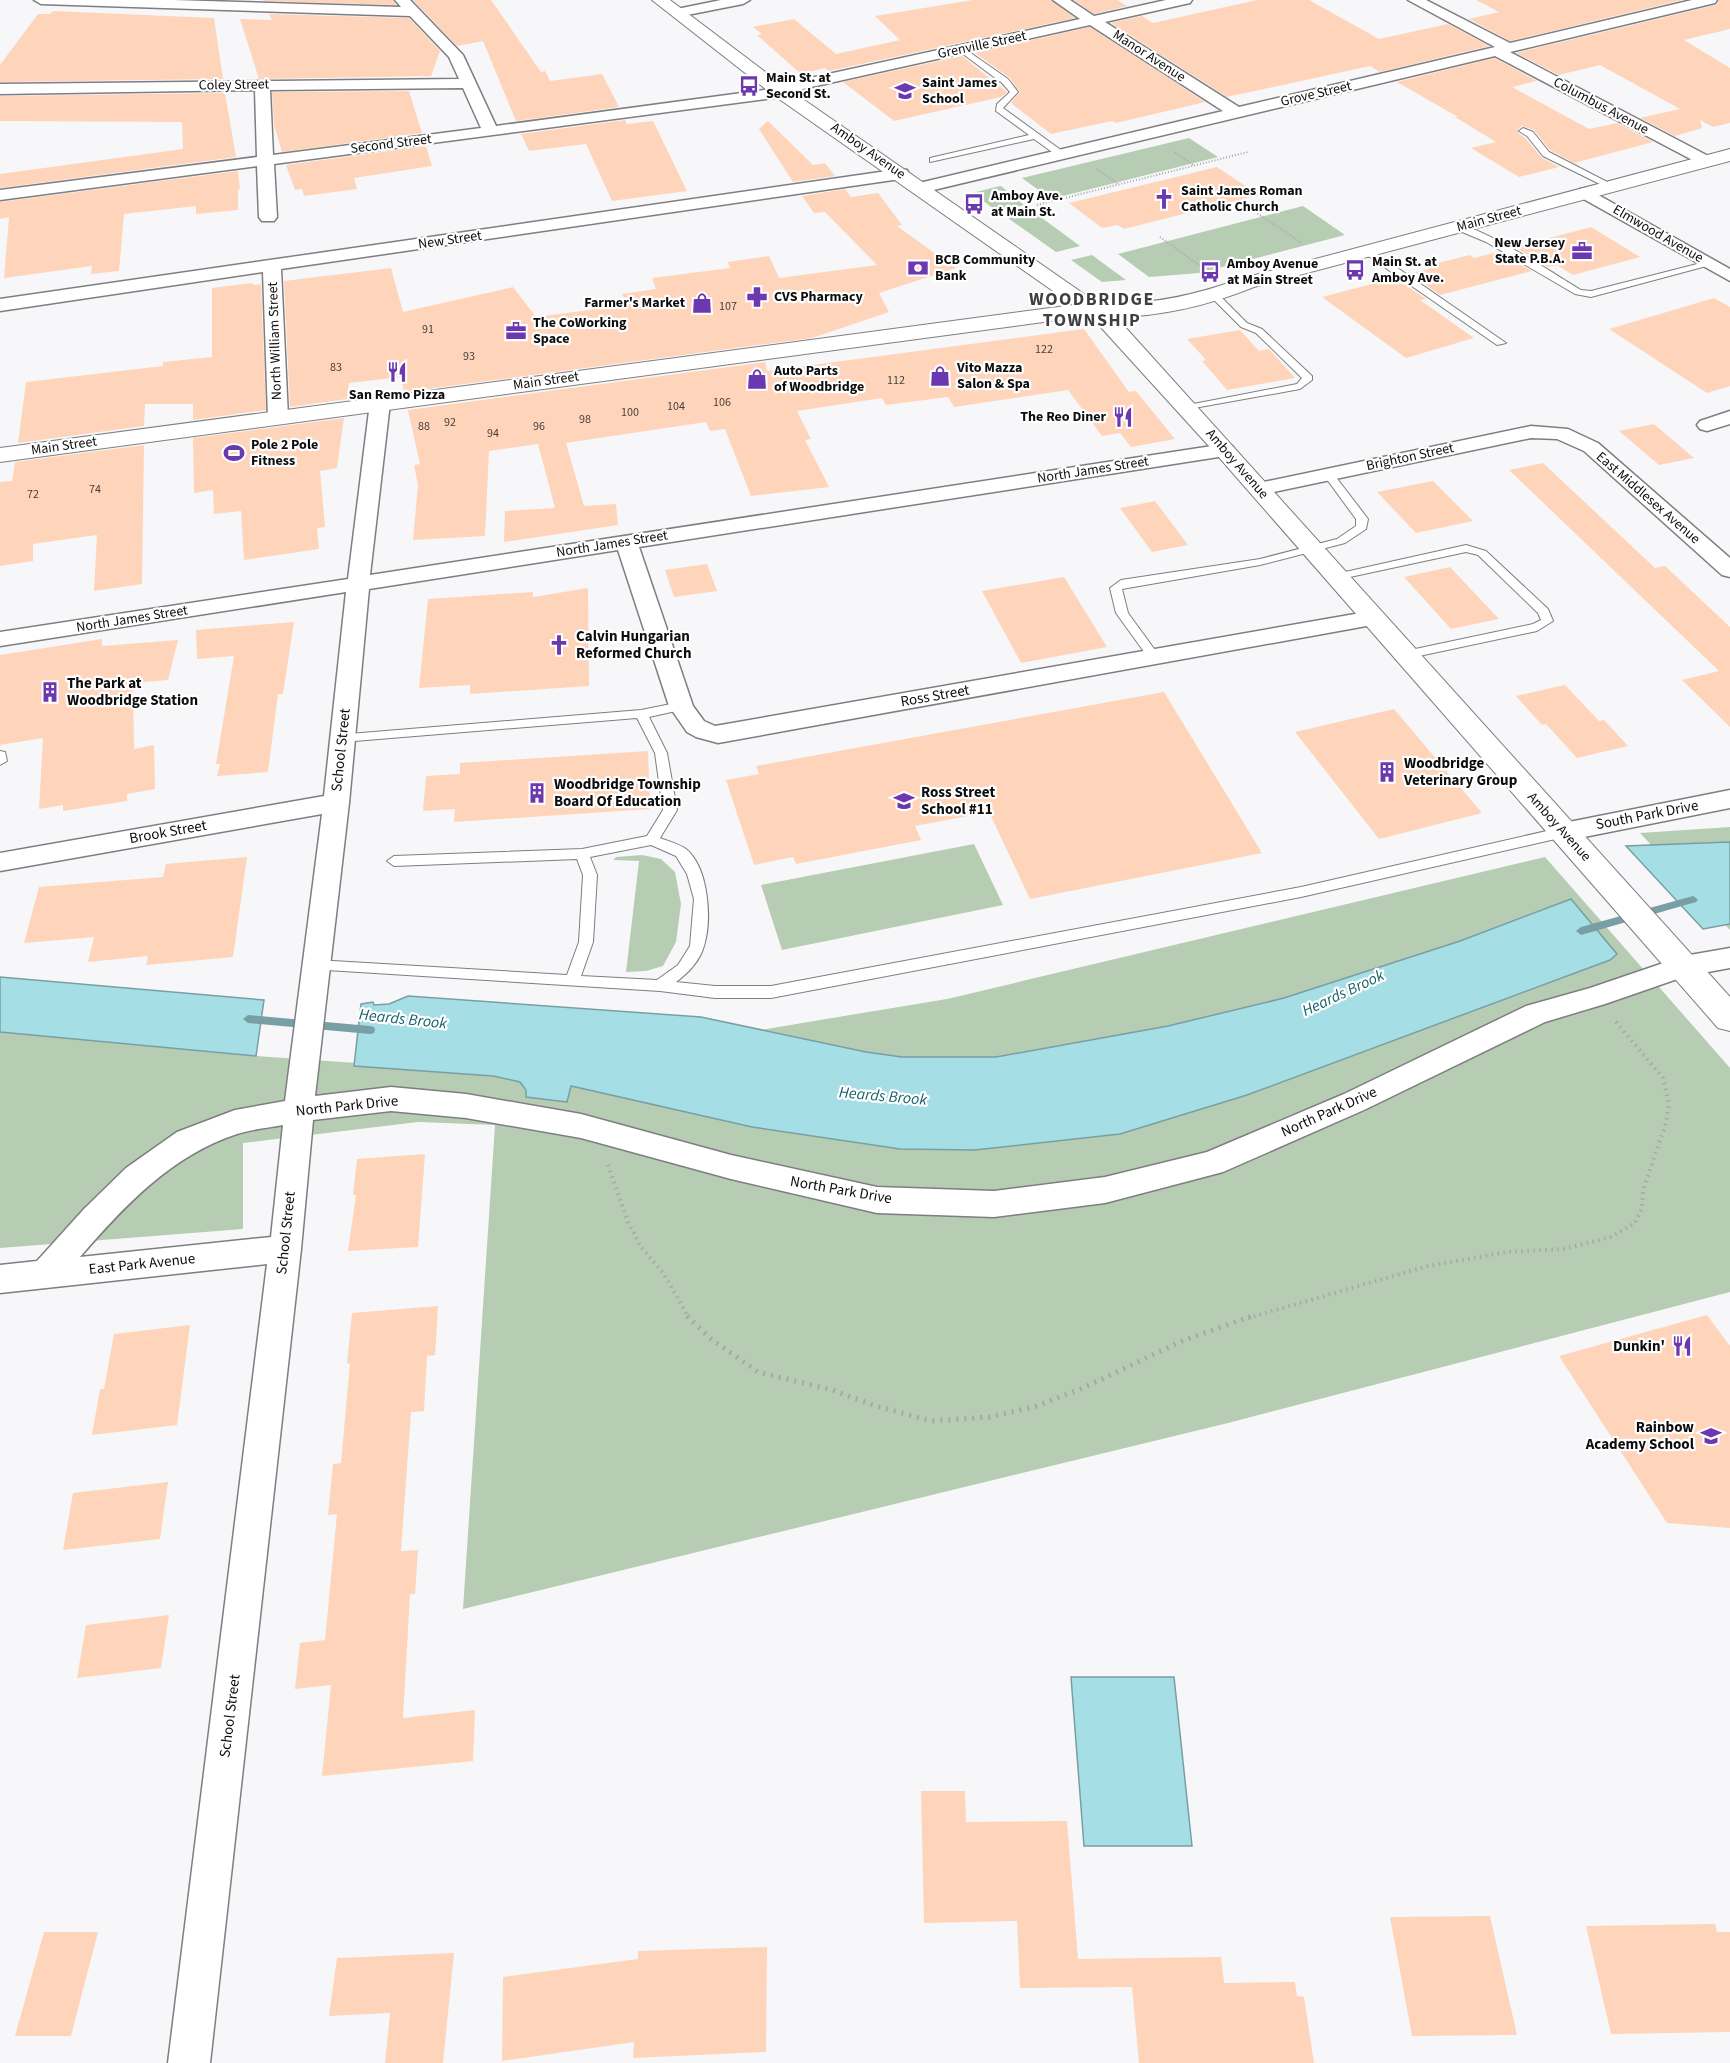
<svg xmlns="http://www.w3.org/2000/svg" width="1730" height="2063" viewBox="0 0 1730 2063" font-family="'Source Sans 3',sans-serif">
<rect width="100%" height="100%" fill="#f7f7f9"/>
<!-- green -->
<path fill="#b6cdb3" d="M1189 138 1218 157 1051 199 1022 178Z
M1000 186H1001L1024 205 997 211 972 193Z
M1303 206 1345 235 1199 273 1149 277 1118 254Z
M1031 210 1080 246 1056 252 1005 216Z
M1092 255 1126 280 1102 282 1071 260Z
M1730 827V930L1640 833Z
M974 844 1003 905 782 950 761 885Z
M642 855 661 859 675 872 681 904 676 942 663 966 646 971 626 972 639 861 613 860 616 857Z
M1545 857 1730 1068V1292L1228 1423 463 1609 495 1125 418 1122 243 1143V1229L0 1248V1032L256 1056 500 1073 947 999Z"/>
<!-- water -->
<path fill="#a6dee5" stroke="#789fa4" stroke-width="1.5" d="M1730 842V924L1703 929 1626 846Z
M1571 899 1617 954 1610 960 1247 1095 1120 1134 975 1150 900 1149 752 1127 571 1086 567 1102 526 1097V1090L520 1082 493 1076 354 1066 361 1004 373 1002 374 1005 389 1004 408 996 701 1017 866 1052 902 1057H996L1168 1026 1284 998 1460 941Z
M0 977 264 1000 256 1056 0 1032Z
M1071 1677H1174L1192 1846H1084Z"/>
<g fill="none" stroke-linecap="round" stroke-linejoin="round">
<!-- stream -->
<path fill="#789fa4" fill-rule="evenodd" d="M1693 896 1696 898 1698 900 1696 902 1581 935 1576 931 1581 927Z
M248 1015 370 1026 374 1027 375 1030 374 1033 370 1034 248 1023 243 1019Z"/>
</g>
<!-- building -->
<path fill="#fed5ba" d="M263 0H393L396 5 263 1Z
M413 0H491L541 72 545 71 550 81 602 74 619 107 516 121 483 41 457 46Z
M973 0H1051L1075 18 829 71 825 68 801 74 757 35 762 34 753 27 794 19 836 54 900 40 875 16Z
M1074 0H1117L1127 6 1094 14Z
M1257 0H1309L1379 39 1448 24 1489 46 1380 72 1370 66 1227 97 1111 23 1142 16 1153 23Z
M1476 0H1682L1510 41 1469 19 1499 12Z
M1719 0H1730V29L1684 40 1730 68V123L1713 127 1700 120 1702 128 1675 136 1640 118 1680 109 1600 65 1559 75 1516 53 1716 5Z
M53 11 214 18 223 79 0 82V65L38 14H50Z
M269 14 409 18 440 51 431 76 259 79 240 19 272 20Z
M1090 27 1205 102 1116 123 1112 121 1051 134 1011 103 1020 92 1010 78 975 53Z
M962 56 1007 92 1001 97 894 121 843 82Z
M1495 58 1537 81 1512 87 1589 129 1617 123 1653 142 1574 163 1550 150 1534 130 1522 126 1518 129V133L1525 138 1542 158 1559 167 1519 177 1471 148 1496 142 1455 117H1458L1397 82Z
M409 91 422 133 282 152 274 125 272 92Z
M225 93 236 157 0 188V174L183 149 182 122 0 121V96Z
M625 120 627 124 653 121 687 191 612 201 586 144 529 151 521 134Z
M768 121 813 165 825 163 835 176 793 182 759 129Z
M426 146 432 166 354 178 357 189 304 196 302 189 295 190 286 165Z
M1217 167 1259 195 1124 229 1118 225 1102 228 1069 203Z
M238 171 240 189H238V210L196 214V206L124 214 119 271 91 274 92 266 4 278 9 217 0 219V202Z
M845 189 851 197 878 193 902 225 897 226 940 257 946 256 947 262 956 268 879 293 889 312 812 338 404 392 401 377 349 383 347 399 290 407 284 281 391 268 403 312 513 287 536 317 627 305 622 294 656 289 652 278 730 268 728 262 769 256 779 278 877 265 825 212 814 213 802 196Z
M1591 227 1640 257 1573 275 1557 265 1548 267 1515 247Z
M1498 252 1532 271 1440 295 1410 274 1438 266 1434 264 1470 255 1474 258Z
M1395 278 1426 299 1420 300 1474 338 1406 358 1322 297Z
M253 283V285L261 284 266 410 193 420V404H145L144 426 18 443 26 382 163 366V362L212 357V288Z
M1714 298 1730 307V386L1707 393 1609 329Z
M1084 329 1129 392 1136 391 1175 439 1131 447 1120 433 1102 436 1068 390 954 407 948 397 886 405 882 398 797 411 811 439 805 440 829 487 751 496 725 429 710 431 706 422 566 443 584 506 616 504 618 525 504 542 505 511 555 508 538 444 489 451 485 536 413 540 418 485 414 465 420 464 408 410 765 362 767 371Z
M1240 330 1259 351 1269 349 1295 378 1227 390 1202 361 1206 360 1187 339Z
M344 418 337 468 320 471 325 527 317 528 319 549 244 560 241 511 214 514 213 490 194 493 193 438Z
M1654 424 1694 458 1659 465 1619 431Z
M144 445 142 584 94 591 97 535 33 544V561L0 566V482L12 481 15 462Z
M1543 463 1655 568 1665 566 1730 627V727L1682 680 1719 671 1509 470Z
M1433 481 1473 521 1416 533 1377 492Z
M1155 501 1188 545 1152 552 1120 508Z
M707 564 717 591 674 597 665 570Z
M1450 567 1499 619 1451 629 1404 577Z
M1064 577 1107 647 1021 663 982 591Z
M588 588 589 686 470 694V685L419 688 428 599 533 592V597Z
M294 622 283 694H278L268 772 217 776 220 764H216L234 656 197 659 196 630Z
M102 639V646L178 640 168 680 133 683 134 749 154 745 155 789 127 794V801L63 811V805L39 809 43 738 0 745V655Z
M1565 685 1599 721 1604 720 1628 746 1577 758 1546 724 1542 725 1516 696Z
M1164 692 1262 853 1030 899 989 812 915 826 921 840 796 864 793 857 754 865 726 780 759 774 756 766Z
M1394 709 1482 813 1379 839 1295 732Z
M648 751 650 809 454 822 455 809 423 811 426 776 460 774V763Z
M247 857 233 957 146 965 148 956 88 962 94 937 24 943 39 887 163 877 166 864Z
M425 1154 418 1247 348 1251 356 1195H353L357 1159Z
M438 1306 435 1355 427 1356 424 1411 411 1412 401 1551 418 1550 415 1594H410L403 1718 475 1710 473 1761 322 1776 331 1685 295 1689 300 1643 325 1640 337 1514 328 1515 333 1464 341 1463 350 1363 347 1364 352 1313Z
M1707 1315 1730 1346V1528L1667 1523 1559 1356Z
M190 1325 177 1425 92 1435 100 1389H104L114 1334Z
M168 1482 160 1539 63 1550 73 1493Z
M169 1615 161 1668 77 1678 86 1625Z
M921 1791H965L966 1822 1067 1821 1078 1959 1221 1957 1224 1983 1295 1982 1297 1996 1304 1997 1314 2063H1139L1132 1987 1020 1988 1017 1921 924 1923Z
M1490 1916 1517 2035 1412 2036 1390 1917Z
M1715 1924 1717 1932H1730V2032L1611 2034 1586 1926Z
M44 1932H98L71 2036H15Z
M767 1947 766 2052 633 2058 634 2042 502 2061 503 1977 638 1959V1951Z
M454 1953 443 2063H385L390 2013 329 2016 337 1958Z"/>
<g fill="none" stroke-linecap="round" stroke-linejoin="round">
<!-- service casing -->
<g stroke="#7e7e80" stroke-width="2">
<path id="service" d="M962 47 1008 79 1018 92 1003 108 1065 153V157H1059L1034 139 930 162V158L1029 135 996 111 997 104 1010 92 1002 83 959 51 958 49Z
M1523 128 1533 132 1549 152 1615 186 1608 188 1543 156 1527 136 1519 131Z
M1455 225C1478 223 1557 276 1581 290L1591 291 1709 261 1714 264 1591 297 1575 294 1486 242 1455 229Z
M1364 249H1370L1506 343 1497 345 1364 253Z
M1211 293H1217L1247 323 1262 329 1312 376V380L1300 389 1183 410V406L1297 384 1302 378 1256 333 1241 327 1211 297Z
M1328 471 1332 472 1368 519 1366 529 1345 543 1260 565 1122 589 1128 613 1160 657 1158 660H1150L1116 613 1110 588 1121 580 1260 559 1337 539 1356 526V519L1323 474Z
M1466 545 1486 551 1548 609 1553 621 1537 631 1405 659 1399 655 1401 652 1533 624 1541 620 1538 613 1478 555 1466 552 1336 580 1330 577 1336 574Z
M681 702 685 703 687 706 685 709 649 717 667 753 677 810 660 838C668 841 679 844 686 849 709 868 712 920 704 946 700 961 687 974 676 982L715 986H771L1301 887 1564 827 1571 832 1564 837 1301 897 771 998H715L660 991 311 969 309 965 316 960 567 975 579 942 583 875 577 859 394 866 387 861 394 856 582 849 647 836 663 810 655 753 637 718 342 742 337 741 336 738 337 735 641 710ZM651 845 676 856 687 874 694 899 690 946 678 965 657 980 581 976 593 942 597 875 590 857Z
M0 751 5 752 7 761 0 765Z"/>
</g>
<!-- minor casing -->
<g stroke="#7e7e80" stroke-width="3">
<path id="minor" d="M34 0H173L401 7 395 0H410L463 55 496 126 771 89 778 85 1080 19 1053 0H1070L1094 16 1166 0H1192L1190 3 1105 22 1239 107 1495 47 1408 0H1426L1510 43 1692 0H1717L1715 3 1510 52 1712 158 1714 161 1712 164H1700L1495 56 921 193 915 192 913 188 915 184 1223 111 1090 25 789 92 781 97 274 164 277 217 274 221H262L259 217 257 166 0 200V190L257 157 255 90 0 94V84L459 79 449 57 410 16 41 4ZM463 88 481 128 273 155 270 90Z
M721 0H750L743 4 677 17 670 13 672 10Z
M901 169 907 170 909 174 907 178 281 269 288 417 285 421H271L268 417 263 272 0 311V299Z
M1586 188 1730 269V281L1580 197 1578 193 1580 189Z
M380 397 387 399 390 403 370 575 1225 444 1232 446 1235 450 1232 454 1225 456 639 547 693 706 704 721 715 726 1372 611 1380 613 1383 618 1380 623 1372 625 718 743 696 737 687 732 669 706 618 550 369 589 349 803 315 1096 391 1087 466 1094 581 1114 731 1155 877 1187 994 1191 1105 1177 1207 1152 1344 1094 1526 1006 1590 988 1684 956 1730 948V968L1686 976 1605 1004 1545 1022 1364 1110 1223 1172 1105 1203 994 1217 877 1213 731 1179 581 1138 466 1118 391 1111 313 1120 301 1249 210 2063H168L267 1264 0 1293V1265L37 1261 84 1209 126 1168 177 1132 235 1110 285 1101 322 814 0 871V853L324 796 346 592 0 646V632L348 579 370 403 373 399ZM283 1125 271 1237 80 1257C124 1206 172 1155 237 1134 252 1129 268 1128 283 1125Z
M1730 411V424L1707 431 1700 429 1697 425 1700 421Z
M1531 426 1568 429 1598 443 1730 558V577L1722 575 1584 451 1557 439 1531 438 1259 495 1252 493 1249 489 1252 485 1259 483Z
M1730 790V808L1564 841 1555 838 1551 832 1555 826 1564 823Z"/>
</g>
<!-- secondary casing -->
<g stroke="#7e7e80" stroke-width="2">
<path id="secondary" d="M652 0H670L784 86 1097 303C1147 306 1193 296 1240 279L1730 149V161L1254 287C1209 305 1164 316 1116 317L1730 997V1031L1718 1028 1217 455 1097 323 1088 316 0 462V448L1073 305 772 94Z"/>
</g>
<!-- path-far2 -->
<path stroke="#a7a7a9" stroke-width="2" stroke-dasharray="1 2" stroke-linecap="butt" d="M1175 152 1193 165
M1097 169 1118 184
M1037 205 1248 152
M1255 212 1302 243
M1160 237 1206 270"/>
<!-- path-far1 -->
<path stroke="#a7a7a9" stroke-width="4" stroke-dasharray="1.5 4.5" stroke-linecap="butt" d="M608 1165 628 1222 641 1247 664 1274 689 1318
M1248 1318 1428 1266 1507 1252 1564 1249 1611 1237 1635 1223 1642 1209 1643 1190 1666 1123 1669 1104 1663 1078 1615 1021"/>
<!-- path -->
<path stroke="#a7a7a9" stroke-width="5" stroke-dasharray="2 6" stroke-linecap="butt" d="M687 1316 711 1339 758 1372 832 1390 876 1406 931 1421 989 1417 1034 1407 1083 1388 1182 1341 1252 1316"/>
<!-- service -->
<use href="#service" fill="#fff" fill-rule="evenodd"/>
<!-- minor -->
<use href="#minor" fill="#fff" fill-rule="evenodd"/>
<!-- secondary -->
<use href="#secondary" fill="#fff" fill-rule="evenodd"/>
</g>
<!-- icons -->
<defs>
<g id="bus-bare" transform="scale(1.62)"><path d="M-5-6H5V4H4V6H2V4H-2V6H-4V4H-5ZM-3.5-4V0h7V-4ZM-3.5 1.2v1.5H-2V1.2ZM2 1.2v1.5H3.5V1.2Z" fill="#6b38af" stroke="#fff" stroke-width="2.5" paint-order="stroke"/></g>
<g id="school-bare" transform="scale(1.62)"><path d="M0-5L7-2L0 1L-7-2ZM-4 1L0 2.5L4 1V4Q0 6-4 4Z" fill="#6b38af" stroke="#fff" stroke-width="2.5" paint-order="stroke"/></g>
<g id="church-bare" transform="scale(1.62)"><path d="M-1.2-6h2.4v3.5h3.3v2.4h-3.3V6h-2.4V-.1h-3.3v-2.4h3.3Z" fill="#6b38af" stroke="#fff" stroke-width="2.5" paint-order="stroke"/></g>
<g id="office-bare" transform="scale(1.62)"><path d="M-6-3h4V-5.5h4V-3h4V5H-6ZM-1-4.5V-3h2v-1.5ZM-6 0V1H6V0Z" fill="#6b38af" stroke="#fff" stroke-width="2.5" paint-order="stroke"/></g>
<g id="bank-bare" transform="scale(1.62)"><path d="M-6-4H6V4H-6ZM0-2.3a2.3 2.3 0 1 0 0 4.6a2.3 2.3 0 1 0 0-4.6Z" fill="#6b38af" stroke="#fff" stroke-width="2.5" paint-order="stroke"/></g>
<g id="pharmacy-bare" transform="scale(1.62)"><path d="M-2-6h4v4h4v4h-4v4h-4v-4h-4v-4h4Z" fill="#6b38af" stroke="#fff" stroke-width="2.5" paint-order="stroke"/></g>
<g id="shop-bare" transform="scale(1.62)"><path d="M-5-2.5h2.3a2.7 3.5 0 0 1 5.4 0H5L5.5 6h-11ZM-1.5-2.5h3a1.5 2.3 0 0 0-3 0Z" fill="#6b38af" stroke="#fff" stroke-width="2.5" paint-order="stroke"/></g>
<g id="restaurant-bare" transform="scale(1.62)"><path d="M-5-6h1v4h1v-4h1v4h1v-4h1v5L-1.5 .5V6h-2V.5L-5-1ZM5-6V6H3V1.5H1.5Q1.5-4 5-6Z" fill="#6b38af" stroke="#fff" stroke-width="2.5" paint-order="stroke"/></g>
<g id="stadium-bare" transform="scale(1.62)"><path d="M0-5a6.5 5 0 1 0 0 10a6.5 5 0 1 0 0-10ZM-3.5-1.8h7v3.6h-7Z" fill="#6b38af" stroke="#fff" stroke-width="2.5" paint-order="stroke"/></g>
<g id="building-bare" transform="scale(1.62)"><path d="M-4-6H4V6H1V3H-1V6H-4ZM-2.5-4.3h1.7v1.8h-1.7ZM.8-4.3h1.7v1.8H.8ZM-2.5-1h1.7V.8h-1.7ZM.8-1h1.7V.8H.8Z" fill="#6b38af" stroke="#fff" stroke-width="2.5" paint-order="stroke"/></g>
</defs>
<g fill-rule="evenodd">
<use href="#bus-bare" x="749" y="86"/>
<use href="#school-bare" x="905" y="91"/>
<use href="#church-bare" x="1164" y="199"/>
<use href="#bus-bare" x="974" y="204"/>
<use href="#office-bare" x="1582" y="251"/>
<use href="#bank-bare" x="918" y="268"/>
<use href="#bus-bare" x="1355" y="270"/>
<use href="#bus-bare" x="1210" y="272"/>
<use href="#pharmacy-bare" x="757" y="297"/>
<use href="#shop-bare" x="702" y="303"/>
<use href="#office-bare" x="516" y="331"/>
<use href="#restaurant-bare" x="397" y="372"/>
<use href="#shop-bare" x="940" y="376"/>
<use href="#shop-bare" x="757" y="379"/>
<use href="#restaurant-bare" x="1123" y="417"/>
<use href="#stadium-bare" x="234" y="453"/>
<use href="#church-bare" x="559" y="645"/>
<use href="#building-bare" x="50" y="692"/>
<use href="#building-bare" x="1387" y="772"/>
<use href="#building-bare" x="537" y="793"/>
<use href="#school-bare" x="904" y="801"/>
<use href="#restaurant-bare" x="1682" y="1346"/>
<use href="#school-bare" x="1711" y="1436"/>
</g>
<g text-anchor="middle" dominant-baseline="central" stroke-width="4.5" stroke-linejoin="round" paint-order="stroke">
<!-- number labels -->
<g font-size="12" fill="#493f39">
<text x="728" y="306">107</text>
<text x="428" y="329">91</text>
<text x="1044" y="349">122</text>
<text x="469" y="356">93</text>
<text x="336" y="367">83</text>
<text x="896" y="380">112</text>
<text x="722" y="402">106</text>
<text x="676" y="406">104</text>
<text x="630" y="412">100</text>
<text x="585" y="419">98</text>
<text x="450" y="422">92</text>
<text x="424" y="426">88</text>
<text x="539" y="426">96</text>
<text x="493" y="433">94</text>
<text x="95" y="489">74</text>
<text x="33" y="494">72</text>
</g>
<!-- far-street labels -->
<g font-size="14" fill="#0d0d0e" stroke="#fff">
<text transform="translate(982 45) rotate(-12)">Grenville Street</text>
<text transform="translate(1149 56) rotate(33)">Manor Avenue</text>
<text transform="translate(234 85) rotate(-1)">Coley Street</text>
<text transform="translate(1316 94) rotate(-13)">Grove Street</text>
<text transform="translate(1601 106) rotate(28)">Columbus Avenue</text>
<text transform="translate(391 144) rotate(-7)">Second Street</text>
<text transform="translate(868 151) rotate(35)">Amboy Avenue</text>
<text transform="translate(1489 219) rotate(-15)">Main Street</text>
<text transform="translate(1658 234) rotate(30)">Elmwood Avenue</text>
<text transform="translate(450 240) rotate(-8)">New Street</text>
<text transform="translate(275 341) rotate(-92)">North William Street</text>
<text transform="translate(546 381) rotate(-8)">Main Street</text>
<text transform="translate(64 446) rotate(-8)">Main Street</text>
<text transform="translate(1410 457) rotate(-12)">Brighton Street</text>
<text transform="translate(1237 464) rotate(49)">Amboy Avenue</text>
<text transform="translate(1093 470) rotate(-9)">North James Street</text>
<text transform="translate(1648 498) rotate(41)">East Middlesex Avenue</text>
<text transform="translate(612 544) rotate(-9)">North James Street</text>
<text transform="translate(132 619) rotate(-9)">North James Street</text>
<text transform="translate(1559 827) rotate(48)">Amboy Avenue</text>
</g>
<!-- far-poi labels -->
<g font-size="14" font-weight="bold" fill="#0d0d0e" stroke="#fff" text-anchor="start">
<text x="766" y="78">Main St. at<tspan x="766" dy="16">Second St.</tspan></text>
<text x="922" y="83">Saint James<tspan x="922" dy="16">School</tspan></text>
<text x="1181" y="191">Saint James Roman<tspan x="1181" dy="16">Catholic Church</tspan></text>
<text x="991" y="196">Amboy Ave.<tspan x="991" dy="16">at Main St.</tspan></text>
<text x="1565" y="243" text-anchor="end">New Jersey<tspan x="1565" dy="16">State P.B.A.</tspan></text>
<text x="935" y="260">BCB Community<tspan x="935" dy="16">Bank</tspan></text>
<text x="1372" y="262">Main St. at<tspan x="1372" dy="16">Amboy Ave.</tspan></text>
<text x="1227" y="264">Amboy Avenue<tspan x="1227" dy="16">at Main Street</tspan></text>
<text x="774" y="297">CVS Pharmacy</text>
<text x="685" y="303" text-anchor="end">Farmer's Market</text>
<text x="533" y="323">The CoWorking<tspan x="533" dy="16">Space</tspan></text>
<text x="957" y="368">Vito Mazza<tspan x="957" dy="16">Salon &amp; Spa</tspan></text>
<text x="774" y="371">Auto Parts<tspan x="774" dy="16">of Woodbridge</tspan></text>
<text x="397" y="395" text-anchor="middle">San Remo Pizza</text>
<text x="1106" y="417" text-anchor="end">The Reo Diner</text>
<text x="251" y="445">Pole 2 Pole<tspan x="251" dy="16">Fitness</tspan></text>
</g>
<!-- poi labels -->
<g font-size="15" font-weight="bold" fill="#0d0d0e" stroke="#fff" text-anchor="start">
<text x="576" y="636">Calvin Hungarian<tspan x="576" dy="17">Reformed Church</tspan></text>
<text x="67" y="683">The Park at<tspan x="67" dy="17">Woodbridge Station</tspan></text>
<text x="1404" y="763">Woodbridge<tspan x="1404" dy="17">Veterinary Group</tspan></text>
<text x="554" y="784">Woodbridge Township<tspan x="554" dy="17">Board Of Education</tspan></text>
<text x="921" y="792">Ross Street<tspan x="921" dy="17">School #11</tspan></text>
<text x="1665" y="1346" text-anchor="end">Dunkin'</text>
<text x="1694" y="1427" text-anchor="end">Rainbow<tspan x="1694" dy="17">Academy School</tspan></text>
</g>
<!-- street labels -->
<g font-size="15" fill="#0d0d0e" stroke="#fff">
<text transform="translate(935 696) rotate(-10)">Ross Street</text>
<text transform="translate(341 750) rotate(-84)">School Street</text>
<text transform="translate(1647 815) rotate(-11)">South Park Drive</text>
<text transform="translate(168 832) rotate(-10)">Brook Street</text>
<text transform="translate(347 1106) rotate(-6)">North Park Drive</text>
<text transform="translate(1329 1112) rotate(-24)">North Park Drive</text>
<text transform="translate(841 1190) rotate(10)">North Park Drive</text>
<text transform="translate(286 1233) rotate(-84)">School Street</text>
<text transform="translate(142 1264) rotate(-6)">East Park Avenue</text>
<text transform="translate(230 1716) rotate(-83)">School Street</text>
</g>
<!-- water labels -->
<g font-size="16" font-style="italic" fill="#16616a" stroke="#fff">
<text transform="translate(1343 993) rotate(-25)">Heards Brook</text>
<text transform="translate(403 1019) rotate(6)">Heards Brook</text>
<text transform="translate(883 1096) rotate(5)">Heards Brook</text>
</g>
<!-- far-district labels -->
<g font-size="18" font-weight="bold" letter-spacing="1.5" fill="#3f3f41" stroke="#fff">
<text x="1092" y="299">WOODBRIDGE<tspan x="1092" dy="21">TOWNSHIP</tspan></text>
</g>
</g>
</svg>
